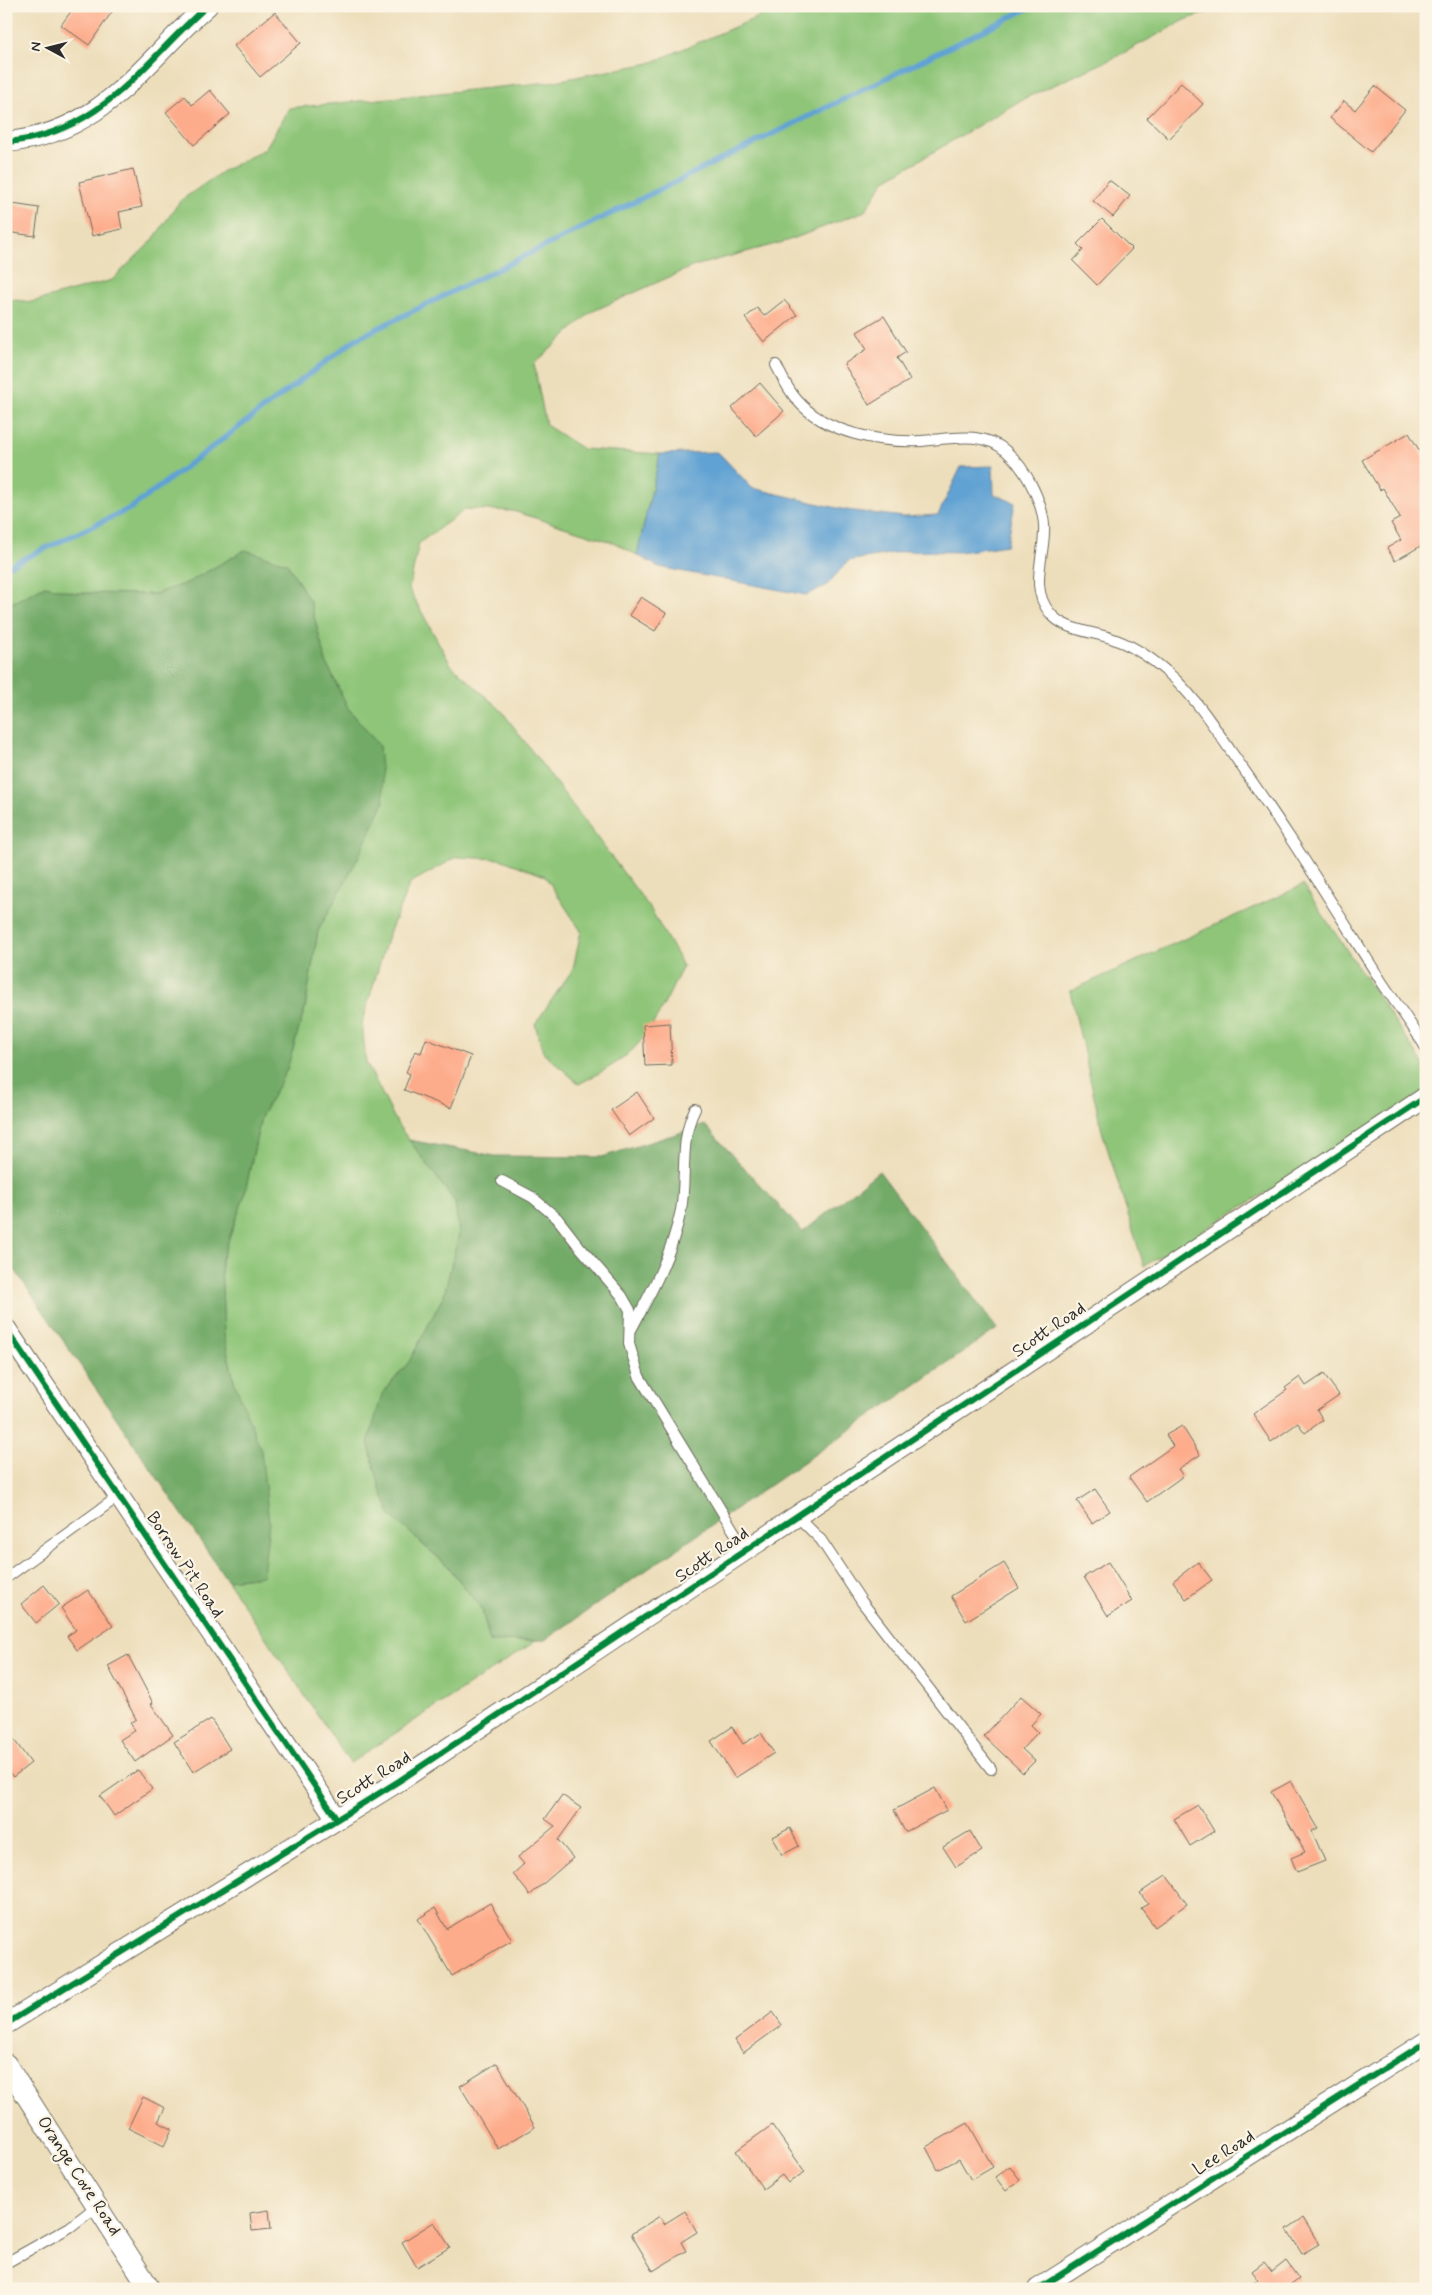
<svg xmlns="http://www.w3.org/2000/svg" width="1432" height="2295" viewBox="0 0 1432 2295" font-family="Mynerve,sans-serif">
<rect width="100%" height="100%" fill="#fcf5e5"/>
<filter id="ink" filterUnits="userSpaceOnUse"><feTurbulence type="fractalNoise" baseFrequency=".02" numOctaves="2"/><feDisplacementMap in="SourceGraphic" scale="10" xChannelSelector="R" yChannelSelector="G"/><feConvolveMatrix kernelMatrix="1 2 1 2 8 2 1 2 1" color-interpolation-filters="sRGB"/></filter>
<filter id="wash" filterUnits="userSpaceOnUse"><feTurbulence type="fractalNoise" baseFrequency=".0096" numOctaves="4" result="noise"/><feDisplacementMap in="SourceGraphic" scale="20" xChannelSelector="R" yChannelSelector="G"/><feGaussianBlur stdDeviation="1.12" result="paint"/><feColorMatrix in="noise" values="0 0 0 0 0 0 0 0 0 0 0 0 0 0 0 0 0 1.4 0 .05"/><feComposite in="paint" operator="in"/></filter>
<g filter="url(#wash)">
<rect width="100%" height="100%" fill="#eddebb"/>
<!-- green -->
<path fill="#8ec578" stroke="#5c7852" d="M784 6H1224L1185 20 1114 58 1023 99 884 181 865 211 787 241 694 266 591 312 534 364 546 425 583 449 660 454 637 555 615 543 513 511 466 509 419 543 409 589 451 665 501 710 650 908 683 966C670 992 658 1021 639 1043 624 1061 599 1073 579 1084L543 1052 535 1024 573 969 581 931 545 876 500 859 457 857 410 883 388 936 362 1023 366 1062 398 1125 455 1202 459 1234 444 1295 409 1362 382 1394 416 1539 448 1566 482 1610 490 1642 536 1641 350 1763 227 1580 262 1576 234 1380 224 1336 221 1261 244 1197 261 1117 287 1069 305 1008 318 931 358 858 379 746 348 708 326 662 310 601 245 550 187 583 154 594 76 593 45 586 6 606V299L32 302 112 280 152 241 180 201 223 171 265 149 289 108 550 82 650 63Z
M1303 885 1426 1068V1096L1144 1266 1102 1131 1070 991Z"/>
<!-- forest -->
<path fill="#72aa68" stroke="#4e6a4a" d="M245 550 287 563 310 601 326 662 348 708 379 746 384 802 358 858 318 931 305 1008 287 1069 261 1117 244 1197 221 1261 224 1336 234 1381 261 1450 269 1522 263 1576 227 1580 6 1257V606L45 586 76 593 154 594 187 583Z
M705 1125 803 1232 879 1171 997 1329 545 1640 490 1642 482 1610 448 1566 391 1516 379 1484 368 1443 382 1394 409 1362 444 1295 459 1234 455 1202 409 1140 495 1156 602 1157Z"/>
<!-- water -->
<path fill="#60a2d3" stroke="#46667f" d="M716 452 720 454 752 488 846 510 904 517 938 515 961 467 993 466 994 494 1015 503 1007 545 960 552 906 551 848 561 826 586 806 595 659 567 637 555 660 454Z"/>
<g fill="none" stroke-linecap="round" stroke-linejoin="round">
<!-- stream -->
<path stroke="#60a2d3" stroke-width="5.5" d="M6 567 131 508 356 339 1033 6"/>
</g>
<g id="blocks">
<!-- building -->
<path fill="#fdac8b" d="M75 6H116L89 45 61 25Z
M275 12 301 43 260 77 234 46Z
M1181 83 1203 104 1169 139 1147 118Z
M1375 86 1405 110 1371 152 1330 118 1344 101 1355 110Z
M210 90 230 114 194 145 166 112 185 96 192 105Z
M133 169 142 207 119 212 122 229 92 236 79 182Z
M1109 180 1130 196 1113 217 1093 201Z
M6 203 39 208 35 236 6 232Z
M1102 219 1132 249 1097 285 1073 261 1083 250 1077 244Z
M784 300 797 315 764 342 745 318 757 308 764 316Z
M884 316 906 352 897 358 910 380 869 405 844 364 867 349 857 332Z
M760 383 784 411 756 436 732 408Z
M1409 433 1426 462V543L1395 561 1387 548 1401 540 1391 523 1400 518 1383 488 1380 490 1362 460Z
M641 597 666 613 655 631 629 615Z
M670 1023 672 1065 645 1066 643 1025Z
M426 1039 471 1056 451 1108 404 1090 410 1074 406 1072 415 1051 421 1053Z
M637 1092 654 1118 629 1136 611 1110Z
M1324 1374 1339 1395 1317 1410 1323 1420 1305 1433 1298 1423 1271 1442 1253 1414 1287 1390 1285 1388 1300 1377 1306 1386Z
M1182 1426 1200 1455 1178 1469 1183 1476 1147 1502 1129 1477 1173 1446 1166 1435Z
M1095 1489 1110 1511 1092 1523 1077 1501Z
M1108 1562 1132 1601 1108 1616 1084 1577Z
M1198 1562 1212 1580 1186 1599 1173 1581Z
M1004 1563 1019 1588 966 1621 951 1596Z
M44 1585 59 1604 36 1623 21 1604Z
M88 1590 113 1626 77 1650 67 1636 76 1630 61 1608Z
M128 1655 153 1703 151 1704 173 1735 135 1762 120 1740 135 1730 130 1723 136 1719 108 1666Z
M1021 1696 1041 1714 1031 1725 1038 1732 1022 1749 1035 1761 1023 1773 984 1736Z
M211 1719 230 1749 193 1772 174 1742Z
M732 1727 743 1744 761 1733 774 1753 735 1778 711 1741Z
M6 1729 31 1763 13 1777 6 1768Z
M138 1770 152 1789 114 1816 100 1796Z
M1291 1781 1318 1828 1312 1831 1325 1861 1297 1872 1291 1858 1305 1852 1271 1792Z
M935 1788 947 1810 905 1832 894 1810Z
M562 1795 581 1808 558 1840 573 1858 530 1895 513 1874 524 1864 518 1857 555 1826 545 1819Z
M1198 1805 1214 1831 1190 1846 1174 1819Z
M790 1828 799 1846 782 1855 773 1837Z
M970 1831 982 1851 956 1867 943 1847Z
M1166 1875 1187 1904 1155 1927 1141 1908 1148 1904 1140 1893Z
M490 1903 512 1940 452 1976 418 1919 435 1908 447 1929Z
M773 2012 782 2025 743 2053 735 2040Z
M497 2063 535 2127 498 2149 460 2086Z
M143 2097 165 2108 158 2122 172 2129 164 2146 128 2128Z
M968 2123 993 2167 971 2180 959 2159 938 2170 926 2147Z
M772 2125 805 2172 788 2183 782 2175 763 2189 736 2151Z
M1010 2166 1020 2180 1006 2191 995 2177Z
M269 2210 271 2229 252 2231 250 2213Z
M685 2211 697 2232 681 2242 686 2251 653 2271 631 2234 660 2216 664 2224Z
M1303 2218 1319 2244 1302 2254 1287 2229Z
M434 2222 450 2247 417 2267 402 2242Z
M1286 2261 1299 2279 1286 2289H1246L1258 2279 1252 2271 1264 2262 1272 2272Z"/>
</g>
</g>
<g filter="url(#ink)">
<use href="#blocks" fill-opacity="0" stroke="#6f6a5d" stroke-width="1"/>
<g fill="none" stroke-linecap="round" stroke-linejoin="round">
<!-- service casing -->
<g stroke="#6f6a5d" stroke-width="12">
<path id="service" d="M776 365C782 377 788 390 797 400 825 433 880 443 921 441 950 439 982 430 1006 451 1026 468 1046 507 1044 533 1043 561 1030 589 1050 613 1065 632 1095 631 1116 640 1138 648 1159 664 1176 680 1197 701 1213 725 1230 750 1252 781 1273 812 1294 844 1324 890 1353 937 1383 984 1397 1005 1413 1026 1426 1048
M502 1181 532 1197 557 1218 578 1245 622 1296 630 1310 629 1344 639 1376 746 1551
M631 1330C652 1291 672 1254 681 1210 687 1177 679 1140 695 1109
M797 1516 821 1540 862 1602 991 1769
M6 1578 119 1496
M6 2263 70 2227 97 2206"/>
</g>
<!-- minor casing -->
<g stroke="#6f6a5d" stroke-width="22">
<path id="minor" d="M6 142C103 134 142 63 207 6
M6 1329 337 1819
M6 2024 399 1781 1426 1097
M6 2064 150 2289
M1038 2289 1426 2042"/>
</g>
<!-- service -->
<use href="#service" stroke="#fff" stroke-width="10"/>
<!-- minor -->
<use href="#minor" stroke="#fff" stroke-width="20"/>
<!-- cycleway casing -->
<g stroke="#fcf5e5" stroke-width="9">
<path id="cycleway" d="M6 142C103 134 142 63 207 6
M6 1329 337 1819
M6 2024 399 1781 1426 1097
M1038 2289 1426 2042"/>
</g>
<!-- cycleway -->
<use href="#cycleway" stroke="#00873e" stroke-width="6"/>
</g>
</g>
<g text-anchor="middle" dominant-baseline="central" stroke-width="4.5" stroke-linejoin="round" paint-order="stroke">
<!-- street labels -->
<g font-size="18" fill="#2b2b2b" stroke="#fcf5e5">
<text transform="translate(1049 1330) rotate(-34)">Scott Road</text>
<text transform="translate(712 1555) rotate(-34)">Scott Road</text>
<text transform="translate(185 1565) rotate(56)">Borrow Pit Road</text>
<text transform="translate(374 1778) rotate(-32)">Scott Road</text>
<text transform="translate(1224 2153) rotate(-32)">Lee Road</text>
<text transform="translate(79 2176) rotate(57)">Orange Cove Road</text>
</g>
</g>
<!-- margin -->
<rect width="1432" height="2295" fill="none" stroke="#fcf5e5" stroke-width="25"/>
<!-- north arrow -->
<g transform="translate(48 48) rotate(277)" stroke="#fcf5e5" stroke-width="4" paint-order="stroke">
<path d="M0-4L9 19L0 12L-9 19Z" fill="#2b2b2b"/>
<text y="-8" font-size="14" font-weight="bold" text-anchor="middle" fill="#2b2b2b">N</text>
</g>
</svg>
